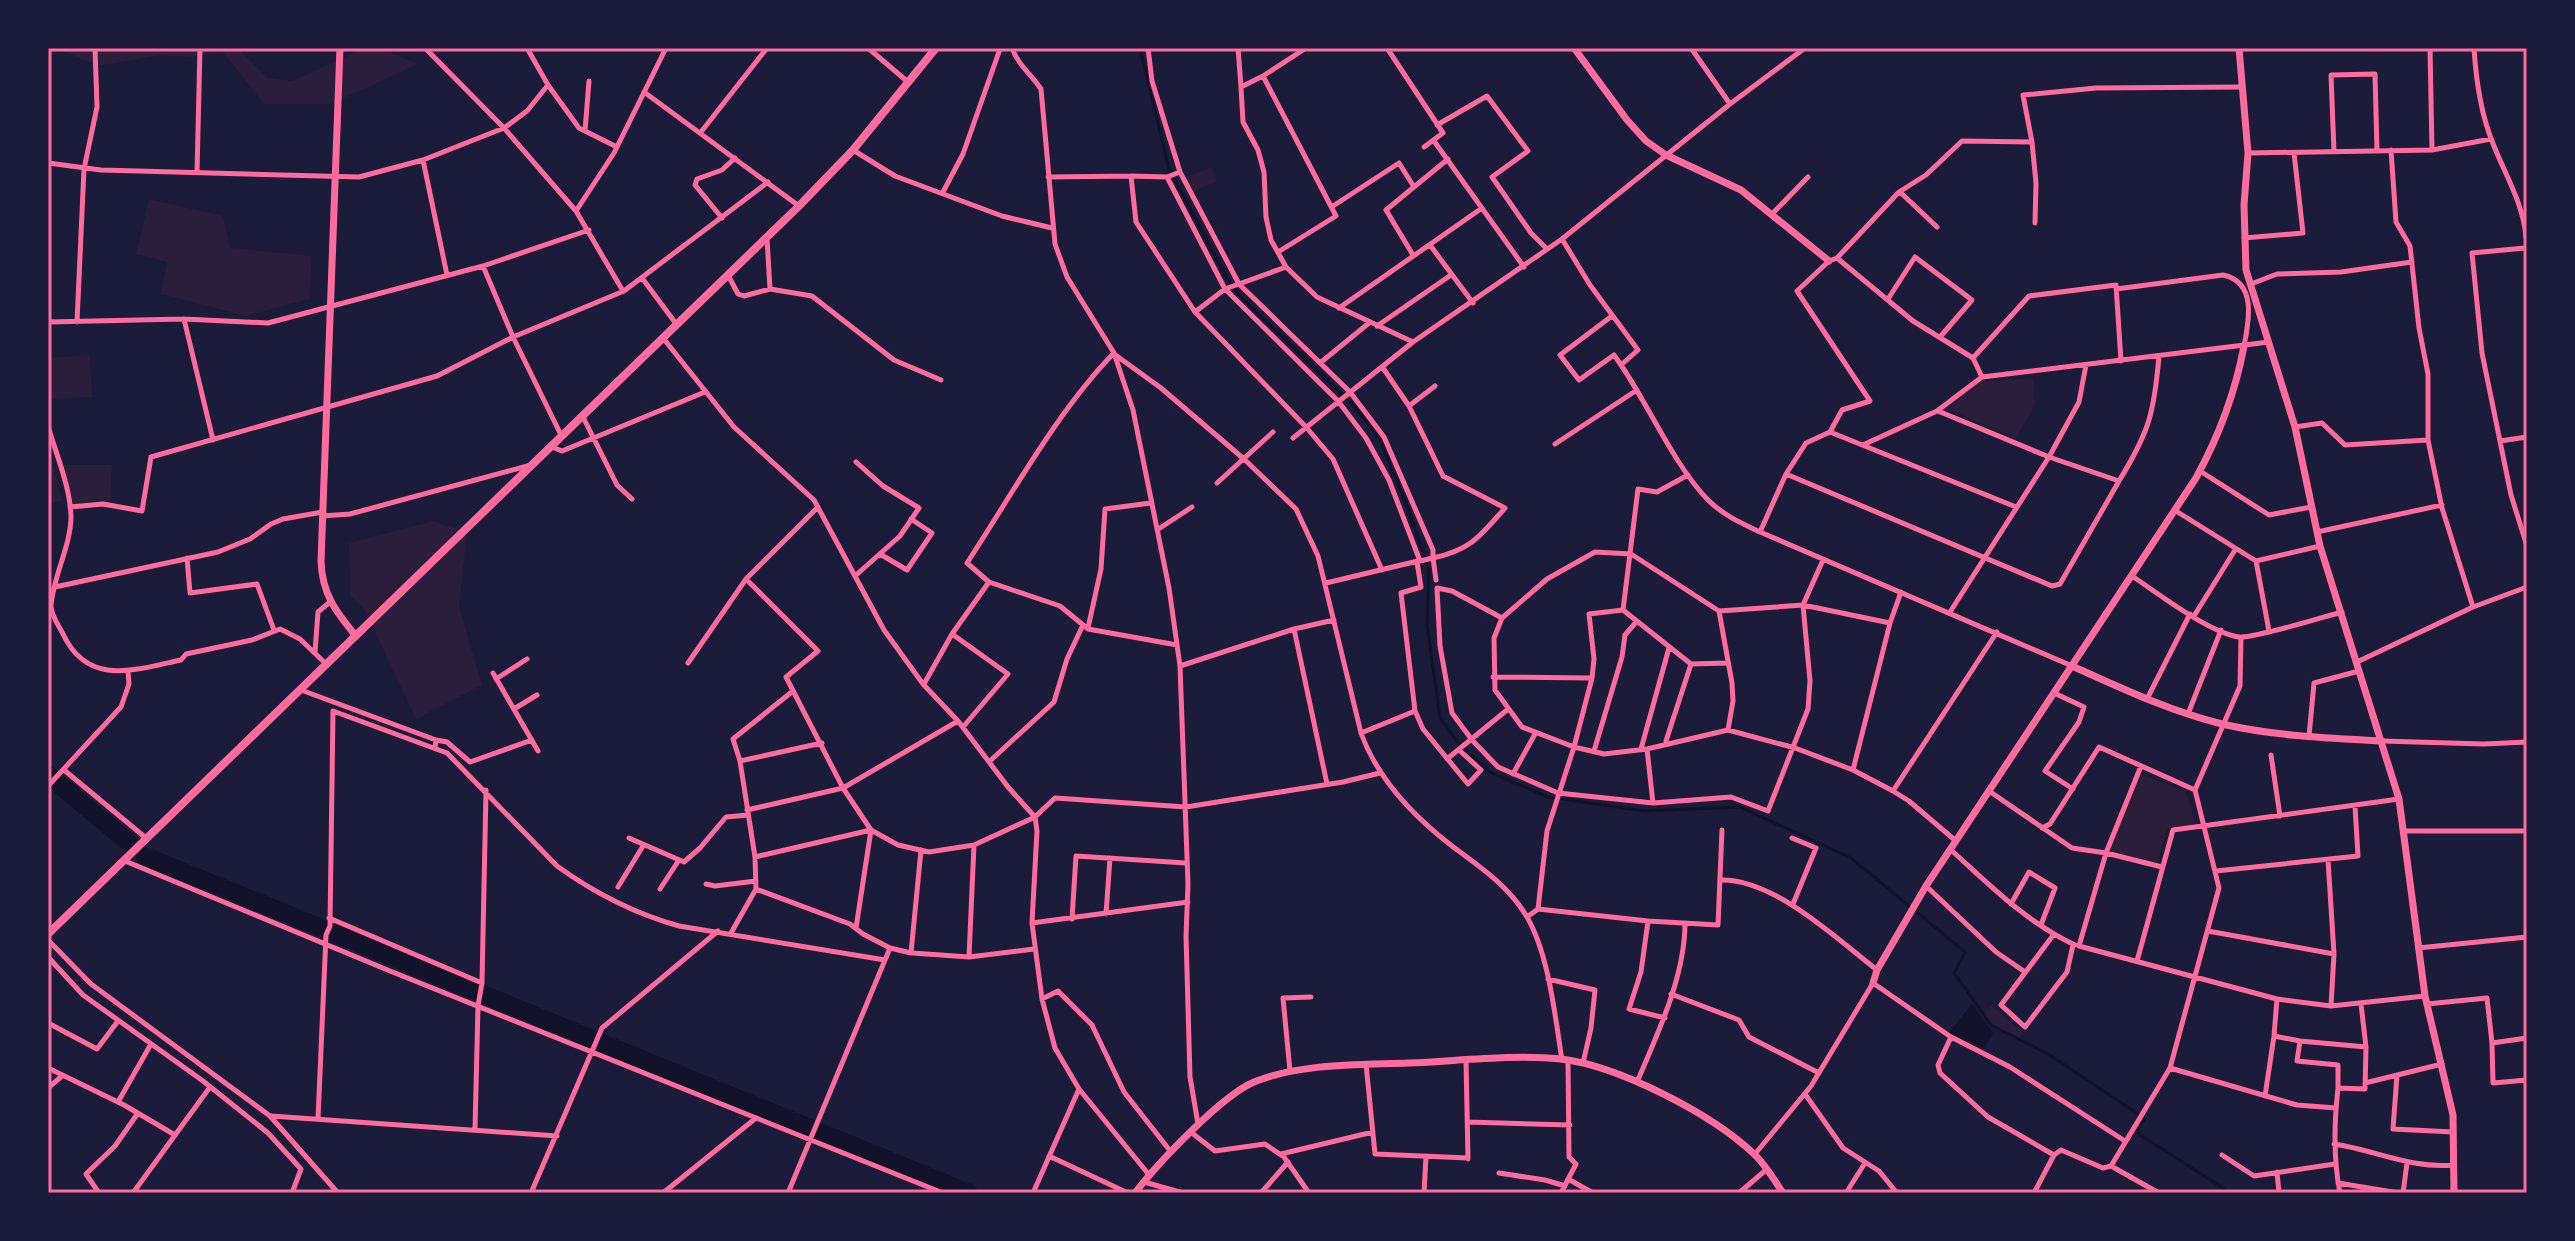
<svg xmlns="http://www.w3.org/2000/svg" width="2575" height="1241" viewBox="0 0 2575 1241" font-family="'Alegreya Sans',sans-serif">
<rect width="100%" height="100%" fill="#1b1b3a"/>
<!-- green -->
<path fill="#2a1e3b" d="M48 48H238L267 78 292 81 365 48H378L418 64 331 104H264L223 52 190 57 160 55 98 66 59 49 48 60Z
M1212 167 1217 181 1193 192 1186 177Z
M149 199 223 216 230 248 312 256 309 299 246 316 161 294 167 262 136 254Z
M90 355 92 397 48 399V358Z
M2033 378 2035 405 2016 438 1947 409 1979 382Z
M48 445 62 501 48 503Z
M64 465H112L110 502 104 500 73 504Z
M434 521 467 533 459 607 482 685 416 719 364 608 350 596 349 543Z
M2140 774 2186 792 2195 820 2192 826 2167 829 2158 861 2155 863 2113 851 2110 846Z
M1991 1005 2023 1033 2019 1038 1993 1025 1984 1014Z"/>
<!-- water -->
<path fill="#12122b" d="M1972 1004 1993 1033 1984 1049 1949 1033Z"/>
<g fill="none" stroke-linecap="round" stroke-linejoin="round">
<!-- stream -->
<path stroke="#12122b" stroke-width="3" d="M1140 48 1169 169 1227 278 1237 293 1354 406 1380 440 1406 503 1429 569 1427 624 1440 718 1459 744 1490 772 1548 797 1644 811 1740 807 1851 858 1965 952 1954 973 1991 1025 2048 1054 2145 1119 2138 1128 2140 1135 2231 1193"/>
<!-- river -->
<path stroke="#12122b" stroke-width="18" d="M48 775 50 776
M60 785 127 841
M145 856 969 1193"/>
<!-- minor -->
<path stroke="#ff6b9d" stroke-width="5" d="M425 48 504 128 576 211 623 291
M527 48 548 85 579 128 617 147
M868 48 908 82
M1012 48C1018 65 1031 74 1041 89L1055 244 1067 277 1114 353 1133 410 1169 588 1180 666 1188 884 1186 936 1190 1077 1198 1124
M1148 48 1152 81 1180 172 1239 284 1350 392 1384 437 1433 550V558C1471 550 1480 536 1505 508L1443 476 1409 406 1383 368
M1238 48 1241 87
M1387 48 1443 133 1424 147
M1691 48 1730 104
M2430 48 2432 150
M2474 48C2476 80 2480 111 2492 141 2504 173 2523 202 2526 237
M1263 76 1336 216 1278 252
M644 92 799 206
M1437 125 1487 96 1528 151 1492 177 1531 233 1547 249
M585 131 589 81
M701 132 767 48
M1434 141 1524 267
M2032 142 2036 183 2035 223
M853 150 895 176 1002 216 1052 228
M2391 150 2396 222 2410 246 2419 328 2428 374V440L2442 508 2473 607
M2334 152 2331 75 2375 74 2377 151
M2248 153 2432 150 2491 139
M423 160 447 275
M48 163 101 170 359 177 423 160 504 128 527 111 548 85
M197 172 200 48
M1180 172 1167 177 1131 176 1136 222 1195 312 1306 427 1333 459 1382 570
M1048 177 1131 176
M1167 177 1225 289 1338 401 1366 438 1389 480 1420 561 1433 558 1436 580
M943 192 963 154 1000 49
M1900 192 1937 227
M1333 206 1399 163 1414 187
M576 211 614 153 666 48
M1773 213 1808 177
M722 218 695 185 697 179 722 170 735 158
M767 238 770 289
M2244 238 2303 233 2294 153
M1562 239 1590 285 1638 350 1621 365C1649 406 1674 465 1708 500 1723 515 1741 523 1760 532L2072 666
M1430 245 1473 303
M2525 248 2472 253 2482 353 2511 495 2527 546
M1413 255 1386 210 1448 159
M1837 258 1913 321 1973 358 1982 377
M483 266 513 337 561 435
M1286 267 1317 297 1413 342
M728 275 738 294 744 296 770 289 812 296 894 360 941 380
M642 278 677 325
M2251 284 2277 274 2341 272 2412 262
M2116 289 2223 275C2257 282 2249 321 2244 346
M1888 299 1915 257 1972 300 1940 337
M1339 308 1482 208
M1195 312 1225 289 1286 267 1271 240 1266 217 1264 172 1258 150 1243 122 1241 87 1263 76 1306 48
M1612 316 1560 355 1579 380 1614 355 1621 365
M184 319 213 440
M48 322 184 319 268 323 483 266 589 230
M77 322 84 169 97 107 95 48
M1377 326 1451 275
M663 338 734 427 814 500 884 630 923 684 958 721 1008 787 1035 817 1037 831 1032 923 1042 999 1055 1048 1079 1089 1150 1176
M1114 354 1161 388 1244 459 1296 509 1318 556 1361 733C1378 780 1413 816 1452 846 1480 867 1509 886 1527 917 1549 955 1555 1016 1562 1060
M1973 358 2029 296 2116 285 2121 361
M1320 363 1369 323
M1409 406 1435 386
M1938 411 2049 457 2119 481C2149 432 2154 414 2159 356
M583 417 617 485 632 499
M48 426C56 454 70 486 71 516 71 546 53 576 51 606 51 615 59 626 63 634 88 687 134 670 181 660L186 654 252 640 280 629 300 639 326 664
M2295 427 2322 423 2345 445 2428 440
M1830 432 2016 507
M1293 438 1413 342 1562 239 1730 104 1805 48
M2500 441 2527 437
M1555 444 1637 390
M1865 444 1937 411 1982 377 2269 342
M552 447 562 451 705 392
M2200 471 2269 515 2311 507
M1786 474 2052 586 2060 584 2119 481
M1217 483 1273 432
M70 507 103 504 142 511 151 457 437 376 513 337 624 291 768 182
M818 507 746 579 818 651 786 677 843 788 871 830 898 845 929 852 974 845 1035 817 1055 798 1186 807 1343 782 1380 773
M2176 511 2256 561 2320 546
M322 516 350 514 531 465
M1157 530 1192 507
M1760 532 1786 474 1806 443 1830 432 1842 410 1870 401 1797 291 1829 261 1837 258 1899 192 1926 175 1962 141 2032 142 2023 95 2096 88 2242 87
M2317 532 2442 505
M880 554 907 570 932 533 911 519
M187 558 190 593 257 584 274 630
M2256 561 2269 631
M1417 562 1421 587 1401 593 1415 711 1423 729 1468 784 1481 770 1459 750
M855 576 900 536 919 508 883 486 856 462
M2132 576C2159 594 2208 632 2239 637 2253 639 2323 617 2342 612
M989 582 1060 606 1088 629 1177 645
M1326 583 1418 561
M55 587 218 552 250 539 271 524 283 519 323 512
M1437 588 1452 591 1502 618
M1437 589 1440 646 1452 713 1472 740 1498 767 1558 793 1653 803 1731 797 1768 811 1808 709 1810 681 1803 605 1823 560
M1623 610 1638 489 1657 492 1688 475
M1719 611 1732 683 1733 701 1728 730
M1950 612 2049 457 2079 402 2086 365
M2194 616 2235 550
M1890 623 1803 605 1719 611 1631 554 1595 552 1547 579 1502 618 1494 638 1495 690 1522 727 1574 747 1604 754 1647 749 1728 730 1795 748 1853 770 1893 791 1909 801 1956 841
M1088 628 1101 569 1105 509 1151 503
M1294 629 1327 784
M952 634 1008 674 963 727
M315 652 318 612 330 602
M2357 662 2473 607 2527 587
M688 663 746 579
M1691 664 1727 663
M1180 666 1294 629 1334 620
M493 673 538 751
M1493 677 1592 678
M496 679 527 659
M924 684 952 634 989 582 967 563C1011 496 1058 410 1114 353
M301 690 436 740
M2054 693 2084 707 2079 722 2045 771 2073 789
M2147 699 2190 614
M514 709 537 695
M2188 714 2221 630
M1361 733 1415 711
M2309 736 2314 683 2359 671
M2382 741 2484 744 2527 742
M435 748 436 740 447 742 470 762 532 740
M1641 749 1669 648
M1647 749 1653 803
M1594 751 1622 657 1625 635 1637 621
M2271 755 2280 816
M1447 759 1507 710
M740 761 822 743
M990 761 1054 702 1067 659 1083 625
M2141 766 2106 853 2079 946 2277 999 2331 1006 2425 996
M64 770 146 838
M1853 770 1890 623 1901 592
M1513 774 1535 734
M48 786 121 707 129 684 128 671
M1893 791 1997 632
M1989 791 2072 848 2106 853 2162 867
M747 810 843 788 958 721
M2042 828 2050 824 2099 747 2195 790
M2405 831H2527
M629 838 684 862 700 848 726 817 748 815
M1792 838 1816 848 1793 904
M1951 850C1990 885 2027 923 2075 945
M755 857 740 761 733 739 793 691
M2328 860 2334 954 2331 1006
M125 861 390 971 943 1193
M2216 871 2358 856 2355 806
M1720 880C1773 878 1836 938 1877 970
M706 884 715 886 756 881
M1926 886 1996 952 2025 972
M618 887 643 846
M660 889 679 860
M2011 904 2029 872 2055 888 2041 925
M1538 909 1547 831 1574 747 1592 678 1594 659 1589 614 1623 610 1691 664 1666 741
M1106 914 1110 858
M1527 917 1538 909 1648 921 1718 925 1722 830
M329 918 482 983
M1072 919 1076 856 1186 863
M1648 921 1641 972 1629 1009 1665 1018
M1032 923 1188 902
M856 928 871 830 755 857 756 889 850 924 863 934 890 948
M2208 931 2334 954
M731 933 756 889
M2054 934 2001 1005 2025 1027 2067 972 2073 945
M48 940 91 984 270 1116 338 1193
M2418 948 2527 937
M912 953 969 957 1034 949
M48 957 83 995 203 1081 268 1133 301 1169 292 1193
M969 957 974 845
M2137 961 2173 830 2399 799
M1548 979 1595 990 1591 1028 1583 1063
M1671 994 1739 1020 1749 1037 1819 1073
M1042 999 1058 991 1092 1025 1124 1092 1171 1152
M2277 999 2274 1036 2300 1041
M2427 1004 2487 998 2492 1043 2527 1038
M48 1023 97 1049 118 1021
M1951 1037 1938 1065 1940 1073 1988 1117 2054 1155 2061 1150 2103 1168 2111 1166 2159 1193
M2492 1043 2493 1083 2527 1080
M1466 1061 1468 1159
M1366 1064 1375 1154 1468 1158
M48 1068 124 1105 175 1135
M2170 1068 2297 1105 2336 1108
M1290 1071 1283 998 1311 997
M2397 1075 2393 1129 2453 1132
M1637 1082C1658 1033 1685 976 1685 923
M2365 1083 2442 1064
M48 1088 62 1076
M2338 1088V1065L2297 1061 2300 1041 2366 1047
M1805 1094 1843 1148 1879 1171 1897 1193
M2265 1096 2274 1036
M118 1102 151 1044
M271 1116 557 1136
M318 1119 326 935 330 926 333 711 447 753 557 866C593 892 636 914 679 926L885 960
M1467 1122 1570 1125
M475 1129 478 1006 482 983 486 790
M1192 1133 1215 1151 1265 1144 1284 1157 1309 1193
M2334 1144C2375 1150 2411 1169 2453 1165
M1281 1154 1373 1132
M1755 1154 1811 1086 1873 983 1951 1037 2010 1067 2125 1141
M2222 1155 2254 1176 2335 1164
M1049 1156 1128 1193
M2111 1166 2170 1068 2219 888 2195 790 2240 686 2241 638
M2277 1172 2279 1193
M1499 1173 1545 1180 1565 1186
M1568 1179 1593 1193
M1144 1182 1183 1193
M2338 1183 2399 1193
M99 1193 86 1174 115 1146 138 1113
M133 1193 210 1087
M531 1193 602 1028 718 931
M663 1193 756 1118
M788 1193 890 948 911 953 921 850
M1033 1193 1079 1089
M1261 1193 1288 1162
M1424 1193 1426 1156
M1561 1193 1576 1164 1569 1157 1568 1061
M1739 1193 1767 1169
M1846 1193 1865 1163
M2034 1193 2054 1155
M2340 1193C2333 1158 2334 1123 2338 1088L2365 1089 2366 1047 2361 1004
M2403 1193 2407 1163"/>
<!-- tertiary -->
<path stroke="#ff6b9d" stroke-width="7" d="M340 48 321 561C322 594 336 612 356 636
M1574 48 1627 120 1646 141 1666 155 1741 190 1829 261
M2239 48 2248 153 2244 205 2246 270 2295 427 2320 546 2399 799 2425 996 2453 1115 2454 1193
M2072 666C2121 688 2169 711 2222 724 2274 736 2328 738 2382 741
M1873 983 1877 970 1926 886 2196 478C2219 436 2235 394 2244 346
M1135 1193C1158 1163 1221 1096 1254 1082 1301 1063 1359 1065 1409 1063 1459 1061 1511 1054 1561 1059 1619 1066 1712 1114 1754 1154 1766 1165 1774 1180 1783 1193"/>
<!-- primary -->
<path stroke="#ff6b9d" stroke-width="8" d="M48 934 799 206 853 150 936 48"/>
</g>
<!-- border -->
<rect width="2575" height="1241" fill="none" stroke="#1b1b3a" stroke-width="100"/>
<rect x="50" y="50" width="2475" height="1141" fill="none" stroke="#ff6b9d" stroke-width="3"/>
</svg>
